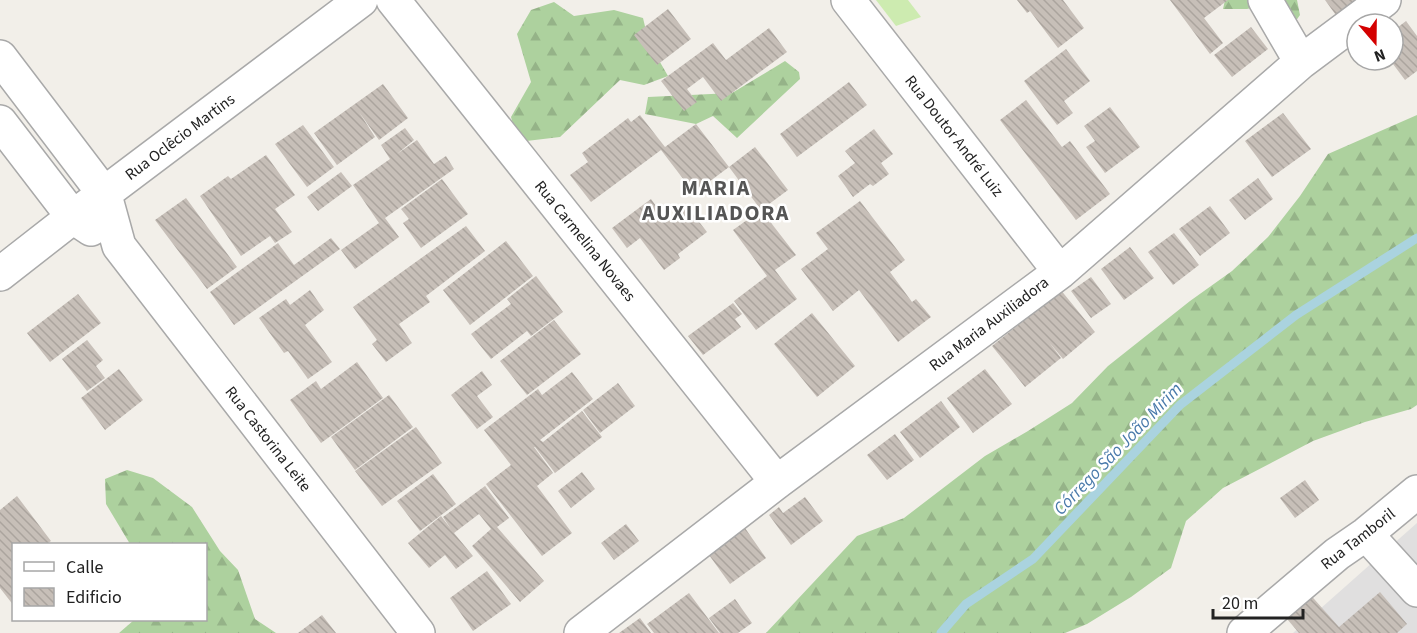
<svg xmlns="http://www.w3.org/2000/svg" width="1417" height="633" viewBox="0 0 1417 633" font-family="'Source Sans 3',sans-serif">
<defs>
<pattern id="forest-firs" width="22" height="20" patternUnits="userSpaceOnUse" patternTransform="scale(1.5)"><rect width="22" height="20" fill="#add19e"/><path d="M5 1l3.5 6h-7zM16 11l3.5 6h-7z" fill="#95b388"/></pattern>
<pattern id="building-back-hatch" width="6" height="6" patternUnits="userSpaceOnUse" patternTransform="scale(1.5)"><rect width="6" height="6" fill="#c7bfb8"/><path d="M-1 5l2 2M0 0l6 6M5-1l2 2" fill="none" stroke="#aba49e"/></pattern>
</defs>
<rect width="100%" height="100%" fill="#f2efe9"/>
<!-- residential -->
<path fill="#e0dfdf" d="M1417 523V633H1293Z"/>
<!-- grass -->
<path fill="#cdebb0" d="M876 0H908L921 17 896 26Z"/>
<!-- forest -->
<path fill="url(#forest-firs)" d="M1225 0H1297L1300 15 1284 38 1260 6 1247 9H1223Z
M554 2 574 16 614 10 643 18 649 43 668 76 644 85 620 80 560 137 518 142 511 117 531 82 517 34 531 10Z
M785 61 799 72 800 79 737 138 713 116 696 124 645 114 648 97 732 93Z
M1417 115V405L1411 409 1365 422 1313 441 1223 488 1186 521 1171 568 1131 597 1087 624 1065 633H766L857 536 904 518 985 456 1028 431 1072 403 1108 366 1190 301 1232 271 1268 237 1300 196 1328 154Z
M127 470 153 478 192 507 220 551 238 570 255 619 276 633H119L134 620H206V544H130L106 504 105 479Z"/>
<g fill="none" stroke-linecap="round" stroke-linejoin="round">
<!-- stream -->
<path stroke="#aad3df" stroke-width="9" d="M941 633 966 604 1033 559 1180 405 1296 315 1417 238"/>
</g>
<!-- building -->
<path fill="url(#building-back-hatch)" d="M1017 0H1063L1084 28 1058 48 1030 11 1027 13Z
M1170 0H1228L1204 18 1223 43 1210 54Z
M1325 0H1362L1338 18Z
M668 9 691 39 657 65 634 35Z
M1406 21 1417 36V71L1405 80 1390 60H1393V31Z
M1251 27 1268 49 1232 77 1214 55Z
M769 28 787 52 721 101 703 77 687 89 697 102 684 111 661 81 713 43 726 60Z
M1066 49 1090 81 1064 101 1073 113 1057 125 1024 81Z
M849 82 867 105 797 157 780 134Z
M383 84 408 118 379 140 359 112 375 137 337 165 314 133Z
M1026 100 1062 147 1070 141 1110 194 1076 220 1000 120Z
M1110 107 1140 147 1105 173 1086 147 1095 141 1084 126Z
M1283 113 1311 149 1272 177 1245 141Z
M640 115 665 147 696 124 729 167 694 193 661 150 591 202 570 175 588 162 582 153 628 118 631 122Z
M303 125 334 167 307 187 275 144Z
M405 128 414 140 397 154 417 140 434 164 446 156 454 169 385 218 399 237 355 269 341 250 379 223 353 185 390 159 381 145Z
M874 129 893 154 881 163 889 174 873 186 870 184 853 197 838 176 855 163 845 151Z
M755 147 788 190 761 210 796 255 775 270 797 299 756 330 734 301 767 276 733 230 761 210 729 167Z
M266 155 295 195 275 209 292 232 275 243 270 236 241 256 200 196 228 176 231 179Z
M341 172 352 186 318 211 307 197Z
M1258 178 1273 199 1245 220 1229 200Z
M442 179 468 214 421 248 403 223 409 219 401 209Z
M186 198 237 267 207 289 155 220Z
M651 199 666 220 686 205 707 232 678 254 680 258 664 270 640 238 627 248 612 228Z
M860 201 905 260 890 272 912 302 916 299 931 317 898 342 859 290 833 311 801 269 828 249 816 233Z
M1210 206 1230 233 1200 256 1179 229Z
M466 226 485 251 426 296 430 302 399 324 412 343 386 362 372 344 377 340 353 307Z
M1174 233 1199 265 1173 285 1148 252Z
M331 238 340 249 234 325 210 292 278 243 294 265Z
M506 241 533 276 470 325 443 290Z
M1130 247 1154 278 1124 300 1101 269Z
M536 276 563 312 531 336 527 331 491 359 471 334 511 304 507 299Z
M1091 277 1111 304 1091 318 1071 291Z
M1060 289 1095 332 1063 359 1049 342 1061 358 1025 387 992 346 1028 317 1027 315Z
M310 290 324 310 305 325 332 362 308 379 288 351 284 353 259 318 286 299 290 305Z
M78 294 101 323 50 362 27 333Z
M733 303 742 314 735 319 741 327 703 355 688 336Z
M812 313 855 366 817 397 774 344Z
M554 320 581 354 527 395 500 361Z
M87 340 103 360 96 366 105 378 87 391 62 359Z
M357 362 383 398 321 443 290 400 316 381 321 389Z
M119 369 143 400 105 430 81 398Z
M985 369 1012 404 973 433 947 398Z
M482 371 492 385 477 396 493 417 477 429 451 395Z
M572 372 593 399 540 440 543 442 582 411 602 437 555 473 535 447H534L553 473 537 486 572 533 542 556 486 484 511 465 484 430 538 389 542 395Z
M618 383 635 406 600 433 583 410Z
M389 395 413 427 355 470 331 437Z
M941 401 960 427 920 458 900 432Z
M416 427 442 463 382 506 355 471Z
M895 434 914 460 887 480 867 455Z
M582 472 595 489 571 508 558 491Z
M433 474 456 504 420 531 397 501Z
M1305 480 1319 500 1295 518 1280 498Z
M485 486 509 518 497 527 544 581 520 602 472 546 491 529 479 514 454 533 473 556 456 569 445 555 429 568 408 543 441 516 451 529 443 517Z
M17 496 51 541 48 543 49 544H14V606L0 588V510Z
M805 497 823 521 791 545 769 515 779 507 783 513Z
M626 524 639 541 614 560 601 543Z
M745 528 766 558 730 584 709 555Z
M487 571 511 604 473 631 450 598Z
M1307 591 1339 627 1380 592 1407 624 1397 633H1299L1282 613Z
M689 593 719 633H654L647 624Z
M735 599 752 623 738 633H720L709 618Z
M322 615 336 633H298Z
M640 618 651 633H619Z"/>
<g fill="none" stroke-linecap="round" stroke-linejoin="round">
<!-- minor casing -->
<g stroke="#a9a9a9" stroke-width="36">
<path id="minor" d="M393 0 777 482
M848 0 1060 272
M1265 0 1301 62
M0 57 105 195 119 246 418 633
M0 122 73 217 91 229
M0 274 73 217 361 0
M1366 534 1417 590
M581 633 777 482 1060 272 1301 62 1384 0
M1244 633 1337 554 1366 534 1417 492"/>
</g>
<!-- minor -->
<use href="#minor" stroke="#fff" stroke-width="33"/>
</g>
<g text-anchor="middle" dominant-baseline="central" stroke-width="5" stroke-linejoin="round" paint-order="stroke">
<!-- street labels -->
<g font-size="16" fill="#222" stroke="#fff">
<text transform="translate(954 136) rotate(52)">Rua Doutor André Luiz</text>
<text transform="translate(180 137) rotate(-37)">Rua Oclêcio Martins</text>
<text transform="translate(585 241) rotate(51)">Rua Carmelina Novaes</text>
<text transform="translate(989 324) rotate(-37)">Rua Maria Auxiliadora</text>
<text transform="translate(268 439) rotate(52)">Rua Castorina Leite</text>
<text transform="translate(1358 539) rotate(-38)">Rua Tamboril</text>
</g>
<!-- water labels -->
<g font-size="18" font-style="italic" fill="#4a7aab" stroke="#fff">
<text transform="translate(1118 449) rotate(-46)">Córrego São João Mirim</text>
</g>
<!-- district labels -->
<g font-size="22" font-weight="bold" letter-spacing="1.5" fill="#555" stroke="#fff">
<text x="716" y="188">MARIA<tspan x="716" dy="25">AUXILIADORA</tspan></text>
</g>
</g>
<!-- legend -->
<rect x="12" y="543" width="195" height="78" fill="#ffffff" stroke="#a7a7a7" stroke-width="1.5"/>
<rect x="24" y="562" width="30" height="9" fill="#ffffff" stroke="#a7a7a7" stroke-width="1.5"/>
<text x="66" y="573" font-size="18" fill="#222222">Calle</text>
<rect x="24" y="588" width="30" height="18" fill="url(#building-back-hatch)" stroke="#a7a7a7" stroke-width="1.5"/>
<text x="66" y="603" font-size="18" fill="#222222">Edificio</text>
<!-- north arrow -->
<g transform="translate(1375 42) rotate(160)"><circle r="28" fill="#ffffff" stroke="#a7a7a7" stroke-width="1.5"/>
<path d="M0-4.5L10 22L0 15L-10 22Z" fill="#d40000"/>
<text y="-9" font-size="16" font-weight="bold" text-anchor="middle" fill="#222222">N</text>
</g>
<!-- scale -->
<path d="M1213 609v9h90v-9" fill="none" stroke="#222222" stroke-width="3"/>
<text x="1222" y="609" font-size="18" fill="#222222" stroke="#ffffff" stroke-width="4.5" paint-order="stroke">20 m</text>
</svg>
